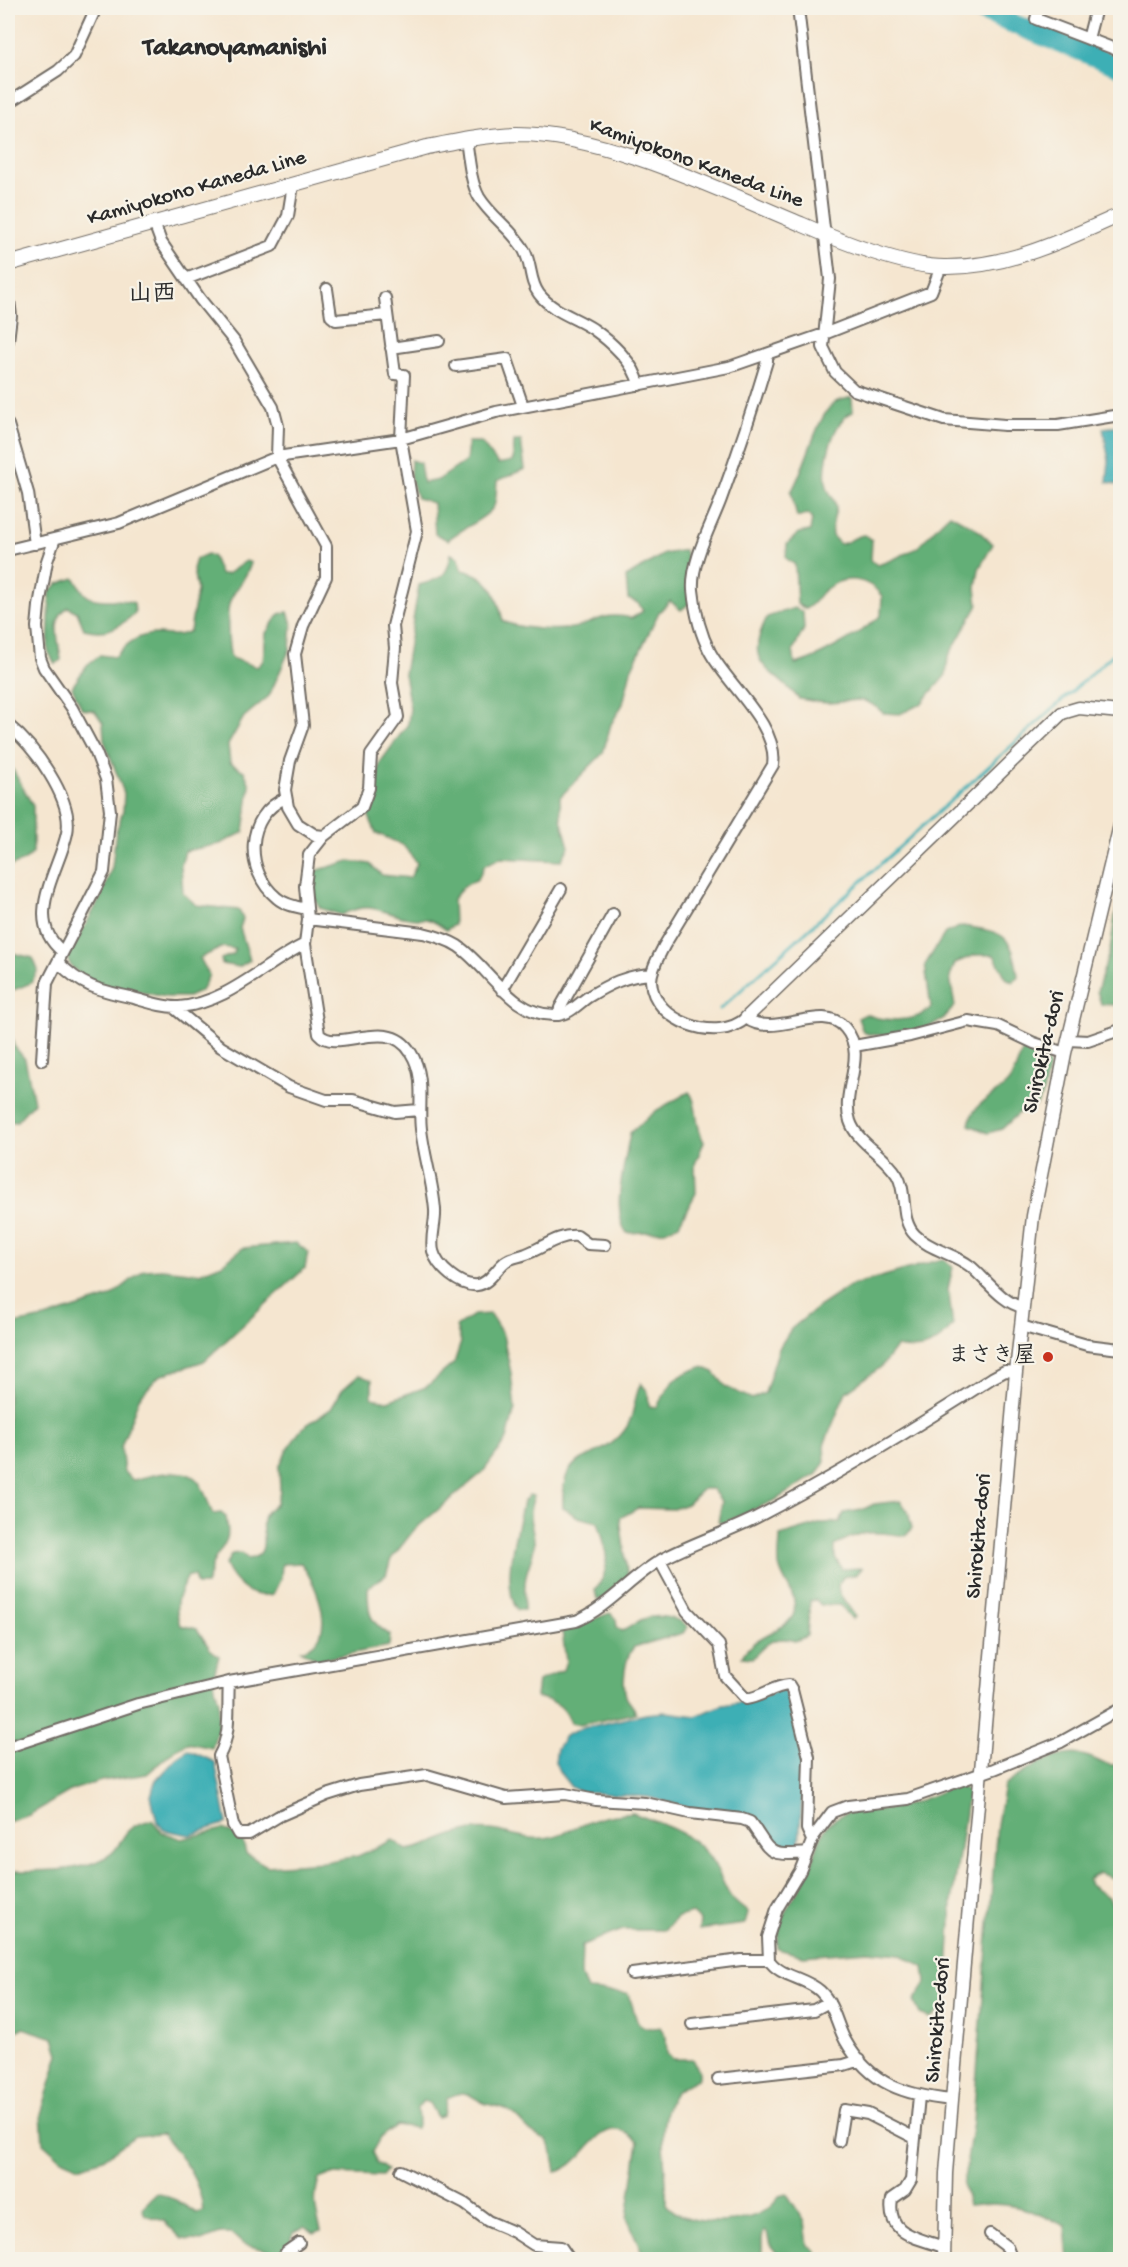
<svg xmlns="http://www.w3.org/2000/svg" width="1128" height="2267" viewBox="0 0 1128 2267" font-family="'Gochi Hand','Klee One',sans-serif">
<rect width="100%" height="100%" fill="#f7f3e8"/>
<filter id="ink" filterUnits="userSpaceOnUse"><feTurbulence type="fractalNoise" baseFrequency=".0167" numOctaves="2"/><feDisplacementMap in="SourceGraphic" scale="12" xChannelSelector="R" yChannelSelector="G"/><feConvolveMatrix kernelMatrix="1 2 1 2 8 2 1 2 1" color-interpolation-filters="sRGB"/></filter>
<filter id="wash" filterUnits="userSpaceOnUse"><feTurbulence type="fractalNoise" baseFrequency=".008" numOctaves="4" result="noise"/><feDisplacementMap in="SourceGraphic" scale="24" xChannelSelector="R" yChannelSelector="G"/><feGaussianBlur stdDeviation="1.35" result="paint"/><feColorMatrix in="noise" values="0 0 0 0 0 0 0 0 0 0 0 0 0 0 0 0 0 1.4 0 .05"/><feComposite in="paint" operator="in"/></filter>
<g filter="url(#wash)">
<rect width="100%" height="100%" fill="#f5e6d0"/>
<!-- forest -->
<path fill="#64af77" stroke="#486d51" stroke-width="1.5" d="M852 397 853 412C833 420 821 466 827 487 829 495 836 499 836 508 835 519 830 525 832 536L840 544C850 543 855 535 865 535L872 540 871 560 877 565C883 564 916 550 920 545 930 535 938 524 950 514L974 527 993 544 979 569 976 588 978 605 948 657 946 675 921 704 900 714 883 713C862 693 854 702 829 703 819 703 809 700 799 699 773 667 741 668 767 617L794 608 803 612 804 629 793 650 795 664C816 660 865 631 881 615L882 596C868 578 845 574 826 589 817 595 816 604 805 609L797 604 795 565 786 558 787 544 799 533 810 531 812 520 808 514 797 517 791 492C805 470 816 417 834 403 838 400 847 399 852 397Z
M514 441H521L525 469 497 481C496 489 497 499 494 506 490 516 458 531 448 540L435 534 433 503 417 498 410 476 411 460 420 463 423 483 438 480 466 461 468 442H481L498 464 513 461Z
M685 550 689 569 690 603 681 610 670 601 659 612 631 670 623 704 611 724 603 753 560 797 561 819 569 847 561 861 500 858 485 865 478 879 464 886 453 899 454 925 446 930C423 912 426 923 403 917 374 910 370 901 341 915L320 908 309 890 315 871 349 861 370 864 382 875 410 878 417 863 403 845 376 833 368 814 376 794 379 764 408 724 410 708 404 674 419 585C440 579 448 577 451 554L459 558 462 570C492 576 497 595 503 621 519 629 559 632 577 627 600 620 606 612 632 618L643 611 638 603 628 599 626 577 664 554Z
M207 554 213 557 220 574H227L246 561 251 563C247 578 236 587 230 601 226 610 228 648 231 658L257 667 263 661 266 633 279 614 288 612 292 624 290 649 269 696 244 717 228 745 230 763 244 771 250 785 244 832 220 844 185 851 181 865 183 893 196 905 239 910 243 919 240 928 250 960 239 967 222 964 221 959 234 954 235 949 223 947 200 958 209 975 201 991 188 997H166L87 982 71 966 67 958 101 897 112 867 116 832 123 811 124 793 104 740 103 723 95 711 82 709 72 687 87 665 100 655 115 657C126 644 138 634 156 634 171 634 177 638 190 631L197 591 193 569 196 559Z
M74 578C78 582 81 590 85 594 96 605 120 596 134 603L135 613C119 628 106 635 84 629L77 612 68 607C50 620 59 640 61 660L55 664 48 651 50 591 58 584Z
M8 761 33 806V853L24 861 8 867Z
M1120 903V949L1114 971 1118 998 1115 1005 1101 1004 1097 991 1110 950 1117 905Z
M962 926C1002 932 1012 932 1018 976L1013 982 1006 978 994 955H975L955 963 950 977 955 1006C950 1011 946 1017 941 1020 926 1031 880 1040 863 1032L858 1018 866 1014C883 1022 919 1023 931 1007L925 965 945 933Z
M8 952 33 958 38 970 31 983 11 991 8 1004Z
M8 1023 14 1046 25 1059 34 1102 16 1122 8 1121Z
M1026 1046 1044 1056 1049 1066 1042 1097 1036 1106 1019 1113 1002 1129 988 1133 969 1125C973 1101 992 1099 1007 1084 1018 1072 1017 1058 1026 1046Z
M689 1092C698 1101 695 1128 704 1142L695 1164 696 1193 679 1224 665 1231 627 1233C610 1213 626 1158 630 1133L657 1110Z
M296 1243 308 1252 305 1268 204 1361 159 1376 139 1398 121 1447 124 1472 133 1480C151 1476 187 1463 200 1484 206 1493 208 1505 213 1514L221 1513 226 1517C230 1539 228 1539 216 1557 211 1565 210 1576 206 1585H197L194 1576H188C178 1595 173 1603 180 1625L197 1629 210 1649 219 1656 213 1679 219 1702 218 1729 212 1748 188 1743 176 1749 147 1774 101 1781 72 1790 29 1815 8 1822V1325L45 1318 110 1297 144 1270 162 1269 199 1273 222 1264 243 1248Z
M942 1259 953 1267 948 1289 953 1325C936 1347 923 1352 896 1347L881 1367 846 1392 824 1445 825 1462 817 1474 777 1499 724 1523 718 1522 722 1502 712 1489H703L687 1504 673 1509 638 1508 620 1518 628 1579 603 1599 597 1600 595 1590C613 1570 606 1546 598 1522L578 1517 563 1508C560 1444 595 1468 624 1431 635 1418 633 1398 641 1383L648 1392 649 1406 657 1407C669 1384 676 1374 702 1367L714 1372 726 1387 752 1399 765 1393 779 1348 791 1329 818 1307 850 1286Z
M490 1314 503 1335 511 1373 515 1409 507 1439 483 1472 414 1530 391 1559 386 1575 368 1588C368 1613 368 1621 390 1635L389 1646 318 1660 301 1650C340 1640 318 1586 301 1563L282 1564 281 1578 273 1594C251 1600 234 1584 225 1565L232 1554 241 1553 248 1559C272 1556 260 1533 263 1519 265 1511 271 1508 276 1504L280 1491 279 1467 287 1450 302 1428 331 1409 342 1390 359 1375 372 1380V1398L388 1401 426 1387 454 1363 461 1342 456 1327 474 1315Z
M529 1495 534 1496C524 1524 536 1525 534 1547 533 1557 528 1566 526 1576 524 1586 525 1599 524 1610H517C501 1583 516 1532 523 1502Z
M900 1501 908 1511 912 1528 906 1536C877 1532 861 1528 835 1546V1558L842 1569 862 1568 857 1574 843 1577 838 1585 839 1593 855 1616 852 1619 840 1605H821L816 1600 810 1601 807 1636 795 1641C775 1635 766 1643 753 1658L742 1657C752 1634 789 1631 794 1613 798 1593 782 1583 779 1565 778 1556 780 1545 780 1536L822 1523 840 1522 844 1513 862 1510 874 1504Z
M610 1613 616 1619 617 1627 622 1631C630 1628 636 1622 643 1619 656 1614 680 1617 688 1627L683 1633 634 1647C625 1657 622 1682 626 1696 628 1703 634 1705 636 1713L580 1725 571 1723C564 1705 555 1701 536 1697L538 1681 563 1670 566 1661 562 1631Z
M1120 1739V1881L1099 1873 1088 1880 1090 1885 1109 1898 1120 1918V2245L1119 2259H1068L1065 2226C1030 2208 1007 2201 968 2205L963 2186 973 2121 997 1824 1004 1786C1026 1770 1057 1748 1086 1756 1101 1760 1099 1765 1117 1765V1745Z
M958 1784 968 1792 952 1903 946 2007 930 2018 920 2014 914 2001 926 1983 924 1967 899 1954 868 1951 803 1956 778 1949C776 1917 790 1905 805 1879 815 1863 816 1838 829 1824 847 1805 871 1813 893 1808 916 1804 937 1793 958 1784Z
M633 1813C664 1825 696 1833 714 1864 728 1888 723 1895 748 1912L745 1924 699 1930 700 1921 692 1913 678 1917 664 1930H623L582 1945 581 1976 587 1990 627 1993C638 2009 629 2033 660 2027L666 2037 667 2054 673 2059H692L699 2070V2078C690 2083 677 2088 672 2097 654 2130 669 2169 666 2204 687 2231 764 2227 779 2196L787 2194 805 2222 808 2246 816 2251V2259L781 2258 770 2245 767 2232 764 2231C759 2241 765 2251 760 2259L739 2257 723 2260 645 2259 627 2218 638 2142C600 2104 588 2166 556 2172L552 2149 547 2140C530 2136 523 2121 509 2111 501 2106 490 2106 482 2102 465 2093 466 2089 447 2098L443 2115 437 2117 429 2103 423 2101 417 2108 418 2121 416 2128 396 2125 380 2138 372 2152 377 2163 387 2170 382 2176 332 2174 319 2179C313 2198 315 2211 321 2230L314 2233 304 2227 294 2232 290 2243 279 2254 243 2244 232 2234H220L201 2241 182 2239 164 2221 145 2215 142 2208 157 2193 176 2200 196 2213 203 2211C201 2181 182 2157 162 2134L135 2136 103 2159 79 2167 60 2158 43 2143 41 2114 59 2054 54 2038 23 2028 8 2035V1871C38 1871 80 1873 108 1856 126 1845 117 1827 152 1820L162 1832 182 1839 223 1829 242 1838 246 1854 267 1866 324 1862 358 1856 393 1840 407 1850C430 1847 449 1833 473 1830 499 1826 523 1843 550 1837 566 1834 581 1824 597 1819 608 1815 621 1815 633 1813Z"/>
<!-- water -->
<path fill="#3eafb5" stroke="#346d70" stroke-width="1.5" d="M1120 426V485L1107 482 1109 461 1103 428Z
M778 1690 785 1691 796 1726 804 1769 799 1845C766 1858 770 1835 752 1818L689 1808 648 1797 581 1792 571 1787 560 1773 555 1762 557 1748 565 1736 579 1729 646 1714 666 1712 696 1716 723 1705 756 1700Z
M188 1750 215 1762 227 1823 190 1835 164 1830 157 1822 151 1796 155 1782 177 1758Z"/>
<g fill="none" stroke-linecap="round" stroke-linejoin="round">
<!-- stream -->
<path stroke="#3eafb5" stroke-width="3" d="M720 1009 1120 648"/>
<!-- river -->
<path stroke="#3eafb5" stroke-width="20" d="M974 8 1120 67"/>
</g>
</g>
<g filter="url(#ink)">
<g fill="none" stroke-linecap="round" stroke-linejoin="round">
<!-- minor casing -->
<g stroke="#726c65" stroke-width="14">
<path id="minor" d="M798 8 830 279 823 347 835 372 854 390 944 420 1005 425H1058L1120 415
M1039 8 1036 19 1120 51
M1088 39 1096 8
M8 103 58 71 74 56 96 8
M466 139C469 157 470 181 479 197 491 217 513 230 524 250 532 264 529 281 539 294 553 312 575 317 593 329 610 341 635 363 639 385
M154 223 161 242 200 299 234 341 273 407 278 426 277 457 326 546V577L303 626 295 654 303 725 290 761 285 790 288 807 298 824 315 835 324 836
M186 279 272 246 288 216 293 185
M327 289 331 316 336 320 386 315
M8 292 11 316 8 341
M385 298 395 374 404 375 401 439 417 531 393 626 395 648 392 683 398 717 371 755 369 788 362 807 324 836 309 855 305 886 308 919 305 944 319 1034C337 1055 388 1014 411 1053 426 1077 418 1104 421 1129 424 1156 433 1183 435 1210 436 1223 430 1237 433 1251 437 1267 460 1287 477 1285 489 1284 496 1269 505 1262 511 1257 519 1257 526 1254 543 1248 558 1234 577 1236L588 1244 605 1245
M391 348 439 341
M767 354V361C753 408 738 453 721 499 711 526 691 561 693 590 695 611 700 633 710 652 727 684 779 726 773 765L664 946C659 956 651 969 651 981 653 1022 718 1044 746 1018 774 1040 823 1001 845 1028 869 1056 840 1090 850 1121 857 1143 885 1155 897 1175 908 1193 899 1219 915 1235 930 1250 953 1253 970 1266 986 1279 1003 1304 1023 1307
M456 366 507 359 523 406
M8 425 28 493 35 544
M8 550 119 523 277 457 401 439 496 412 729 367 824 334 931 292 941 267
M8 725C33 745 74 799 67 833 59 871 22 920 63 952
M286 798C245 815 244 871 277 898 285 905 297 907 307 909
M308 919 423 933C436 936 447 939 458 946 490 968 512 1017 557 1015 570 1014 578 1004 588 997 609 984 627 975 652 974
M58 962C81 986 98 990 130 997 145 1001 164 1008 179 1007 228 1003 264 964 305 944
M502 990 561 889
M173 1007 221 1047 289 1087 326 1100H353L395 1112 419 1110
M559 1015 560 1008 613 914
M1068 1040 1088 1041 1120 1030
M854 1046 910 1036 968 1021 998 1026 1034 1043 1065 1053
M42 1060 47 983 104 872 110 811 106 779 96 753 72 708 44 668 40 658 37 627 39 606 47 561 54 541
M1021 1326 1087 1345 1120 1349
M660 1561 687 1611 719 1645 725 1676 746 1699C762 1697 773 1686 789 1685L792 1690 809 1757 807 1829 812 1840
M229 1682C227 1708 232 1733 219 1756L233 1825 238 1834H249L279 1816 327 1795 359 1785 427 1775 506 1798 565 1794 596 1800 645 1803 690 1813 742 1819 750 1822C772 1852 765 1857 807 1853
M8 1747 138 1704 229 1682 576 1621C609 1607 630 1578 661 1560 692 1543 726 1533 757 1517 838 1475 915 1428 992 1378L1005 1371 1016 1372
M632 1974 741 1960H769
M692 2024 814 2010 829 2002
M718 2079 844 2065 860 2060
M919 2096 911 2180 905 2190 892 2199C886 2235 916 2237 943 2247
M952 2100C905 2095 870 2085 845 2040 836 2023 834 2004 820 1991 805 1977 780 1977 769 1960L768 1937 777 1909 800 1871 814 1836 832 1812 848 1806 908 1799 994 1769 1061 1742 1120 1709
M839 2141 844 2110 868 2114 915 2138
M401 2171 465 2204 488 2221 514 2232 534 2245 561 2247 570 2260
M990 2234 1007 2247 1012 2260
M283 2260 286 2252 299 2243"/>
</g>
<!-- tertiary casing -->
<g stroke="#726c65" stroke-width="15">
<path id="tertiary" d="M746 1018 1062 713 1079 708 1120 712
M944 2260 946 2173 952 2100 1016 1372 1033 1216 1065 1053 1120 825"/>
</g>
<!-- secondary casing -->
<g stroke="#726c65" stroke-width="16">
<path id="secondary" d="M8 264 427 147C457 141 486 135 517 134 605 134 719 190 801 224 837 240 905 267 944 267 1007 268 1064 240 1120 215"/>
</g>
<!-- minor -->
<use href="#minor" stroke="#fff" stroke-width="10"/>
<!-- tertiary -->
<use href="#tertiary" stroke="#fff" stroke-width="12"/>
<!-- secondary -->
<use href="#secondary" stroke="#fff" stroke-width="14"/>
</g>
</g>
<!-- markers -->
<circle fill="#c8321e" stroke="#f7f3e8" stroke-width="2" cx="1048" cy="1357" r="6"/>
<g text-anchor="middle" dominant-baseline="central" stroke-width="4.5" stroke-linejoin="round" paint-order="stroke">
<!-- street labels -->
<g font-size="22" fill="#2b2b2b" stroke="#f7f3e8">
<text transform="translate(696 164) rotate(20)">Kamiyokono Kaneda Line</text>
<text transform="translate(197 189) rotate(-16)">Kamiyokono Kaneda Line</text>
<text transform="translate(1045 1052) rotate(-77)">Shirokita-dori</text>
<text transform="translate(980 1536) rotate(-85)">Shirokita-dori</text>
<text transform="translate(939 2020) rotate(-85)">Shirokita-dori</text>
</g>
<!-- poi labels -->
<g font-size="22" font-weight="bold" fill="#2b2b2b" stroke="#f7f3e8" text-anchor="end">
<text x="1036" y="1357">まさき屋</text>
</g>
<!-- neighbourhood labels -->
<g font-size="24" font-weight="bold" fill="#2b2b2b" stroke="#f7f3e8">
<text x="152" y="295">山西</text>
</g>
<!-- quarter labels -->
<g font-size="26" font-weight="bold" fill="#2b2b2b" stroke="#f7f3e8">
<text x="235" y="49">Takanoyamanishi</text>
</g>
</g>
<!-- margin -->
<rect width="1128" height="2267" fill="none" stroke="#f7f3e8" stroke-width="30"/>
</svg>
